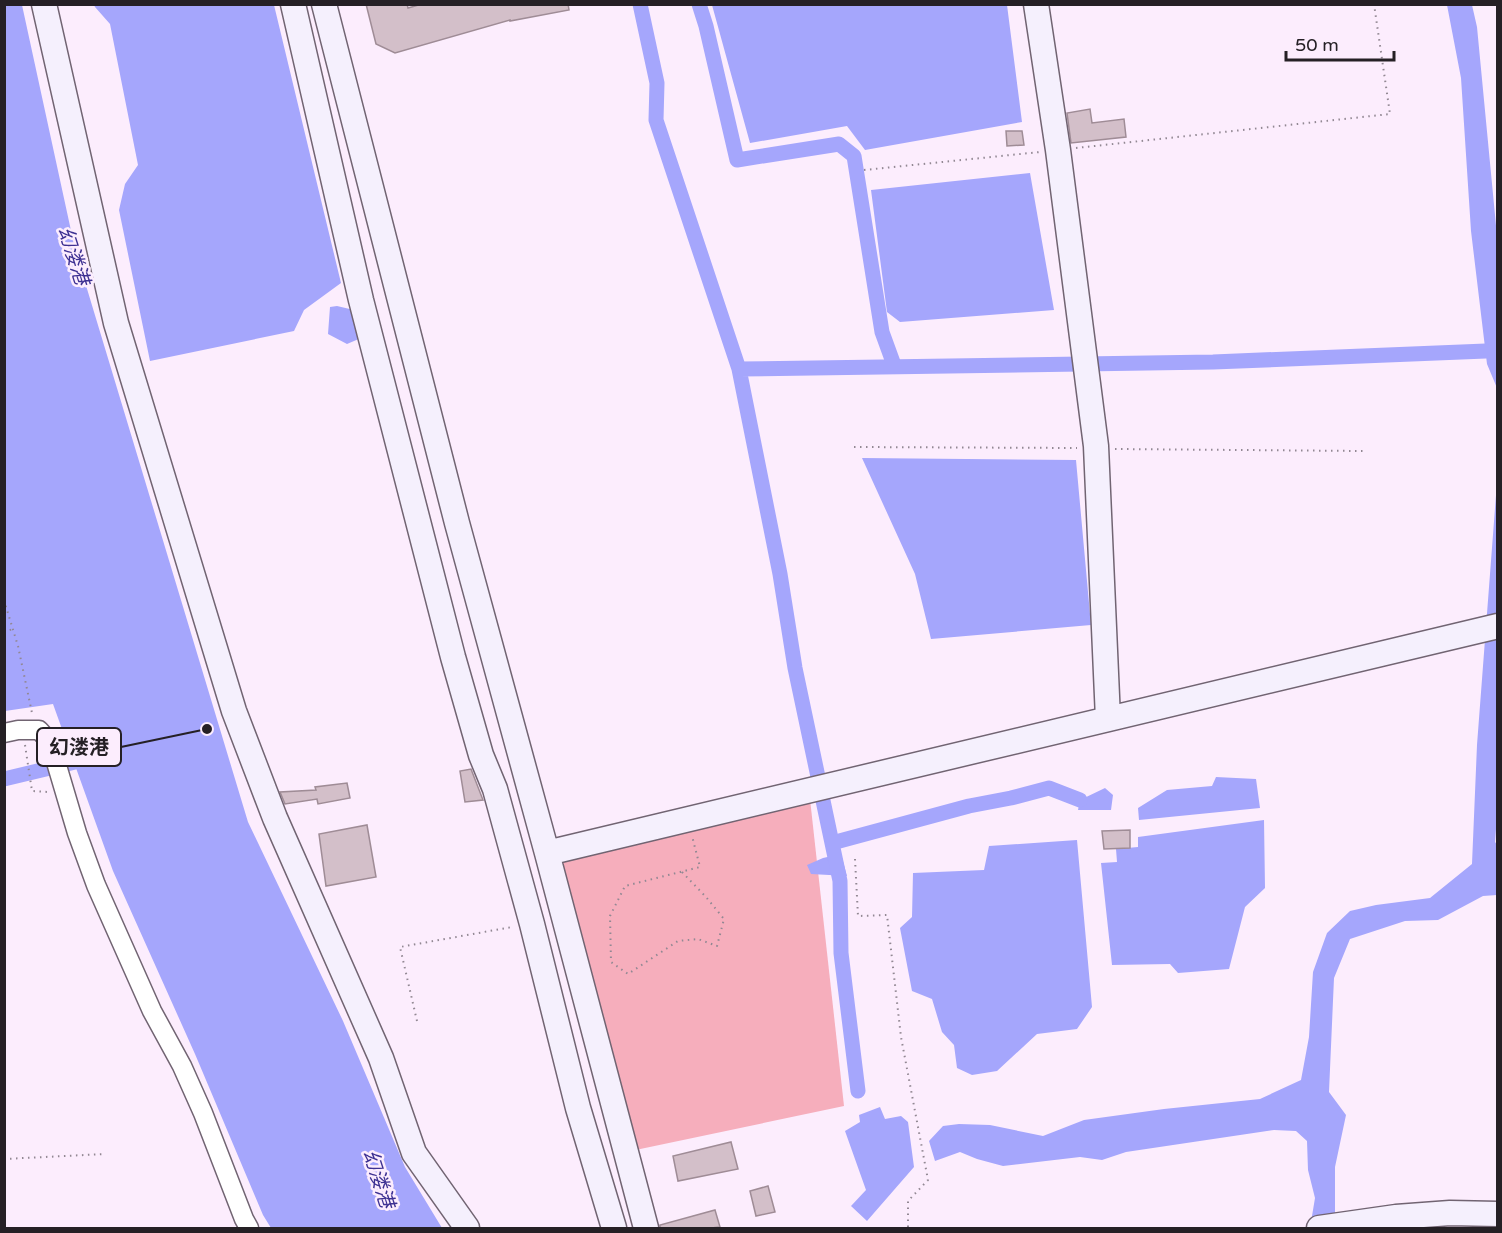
<svg xmlns="http://www.w3.org/2000/svg" width="1502" height="1233" viewBox="0 0 1502 1233" font-family="'Varela Round','Noto Sans SC',sans-serif">
<rect width="100%" height="100%" fill="#fcedfd"/>
<!-- green -->
<path fill="#f6aebc" d="M809 790 844 1106 626 1152 547 853Z"/>
<!-- water -->
<path fill="#a5a6fc" d="M22 5 75 249 248 822 343 1021 405 1167 442 1228H271L263 1215 195 1054 113 871 53 704 5 711 4 5Z
M94 5H274L341 283 304 310 294 331 150 361 119 210 125 184 138 165 110 24 95 7Z
M712 5H1007L1022 122 865 150 847 126 750 143Z
M1447 5H1472L1477 27 1497 236V388L1487 364 1471 231 1461 78Z
M1030 173 1054 310 900 322 887 312 871 190Z
M337 306 354 310 361 338 347 344 328 334 330 307Z
M862 458 1076 460 1091 625 931 639 915 574Z
M1497 482 1498 803 1495 842 1498 846 1497 895 1483 896 1438 920 1405 921 1350 939 1334 978 1329 1092 1346 1115 1335 1167V1228H1310L1315 1198 1308 1170 1307 1141 1296 1131 1274 1130 1126 1152 1102 1160 1080 1157 1003 1166 977 1159 960 1152 935 1161 929 1141 943 1126 959 1124 990 1125 1043 1136 1084 1120 1164 1109 1260 1099 1301 1080 1309 1037 1313 972 1327 933 1350 911 1376 905 1430 898 1472 864 1477 745Z
M1216 777 1256 779 1260 808 1139 820 1138 808 1167 790 1212 786Z
M1105 788 1113 795 1111 810H1078L1080 800Z
M1264 820 1265 888 1245 907 1229 969 1178 973 1170 964 1112 965 1101 863 1117 862 1116 849 1138 847V837Z
M1077 840 1092 1007 1077 1029 1037 1034 997 1071 972 1075 957 1068 954 1045 942 1032 932 999 912 991 900 928 912 917 913 873 984 870 989 846Z
M841 854 847 876 811 874 807 865 823 858Z
M880 1107 885 1119 901 1116 908 1122 914 1167 867 1221 851 1206 866 1190 845 1131 860 1122 859 1115Z"/>
<g fill="none" stroke-linecap="round" stroke-linejoin="round">
<!-- canal -->
<path stroke="#a5a6fc" stroke-width="15" d="M640 4 657 83 656 120 739 369 780 574 795 668 840 881 841 953 858 1091
M699 4 706 26 737 160 839 144 854 156 882 332 894 365
M739 369 1213 362 1486 351
M4 779 92 758
M832 843 969 806 1011 798 1049 788 1080 800"/>
</g>
<!-- building -->
<path fill="#d3bfc9" stroke="#9f8c96" stroke-width="1.5" d="M366 4H407L408 8 422 4H568L569 10 510 21V20L395 53 376 44Z
M1090 109 1092 123 1124 119 1126 137 1071 143 1067 113Z
M1006 131H1022L1024 145 1007 146Z
M471 769 483 800 465 802 460 771Z
M347 783 350 798 318 804 317 799 285 804 280 792 316 790 315 787Z
M367 825 376 877 326 886 319 834Z
M1130 830V848L1104 849 1102 831Z
M731 1142 738 1169 678 1181 673 1156Z
M768 1186 775 1212 756 1216 750 1191Z
M715 1210 720 1227 711 1228H660V1225Z"/>
<g fill="none" stroke-linecap="round" stroke-linejoin="round">
<!-- street casing -->
<g stroke="#716472" stroke-width="21">
<path id="street" d="M4 733 18 730H39L50 742 77 833 96 885 152 1011 182 1066 203 1113 244 1219 249 1228"/>
</g>
<!-- secondary casing -->
<g stroke="#716472" stroke-width="27">
<path id="secondary" d="M44 4 116 323 234 711 275 818 381 1058 414 1153 467 1228
M293 4 361 300 453 657 481 755 495 789 532 924 578 1108 614 1228
M324 4 457 523 547 853 646 1228
M1036 4 1058 150 1096 446 1108 719
M547 853 1498 626
M1319 1228 1396 1217 1450 1213 1498 1214"/>
</g>
<!-- path -->
<path stroke="#928893" stroke-width="2" stroke-dasharray="1.5 4.5" stroke-linecap="butt" d="M1076 148 1390 114 1374 4
M864 170 1040 152
M854 447 1077 448
M1115 449 1364 451
M4 600 18 646 32 713
M4 632 13 629
M25 745 32 791 48 792
M855 859 858 916 887 915 901 1037 928 1180 908 1201V1228
M682 872 706 897 724 919 717 946 698 939 678 941 628 974 611 962 610 916 625 886 700 867 692 836
M417 1021 400 947 512 927
M4 1159 105 1154"/>
<!-- street -->
<use href="#street" stroke="#fff" stroke-width="18"/>
<!-- secondary -->
<use href="#secondary" stroke="#f5f0fd" stroke-width="24"/>
</g>
<g text-anchor="middle" dominant-baseline="central" stroke-width="5" stroke-linejoin="round" paint-order="stroke">
<!-- water labels -->
<g font-size="20" font-style="italic" fill="#3d3092" stroke="#fcedfd">
<text transform="translate(73 256) rotate(72)">幻溇港</text>
<text transform="translate(378 1179) rotate(72)">幻溇港</text>
</g>
</g>
<!-- callouts -->
<path fill="none" stroke="#252025" stroke-width="2" d="M207 729L121 747"/>
<circle fill="#252025" stroke="#fcedfd" stroke-width="2" cx="207" cy="729" r="6"/>
<rect fill="#fcedfd" stroke="#252025" stroke-width="2" x="37" y="728" width="84" height="38" rx="6"/>
<g font-size="20" text-anchor="middle" font-weight="bold" fill="#252025">
<text x="79" y="754">幻溇港</text>
</g>
<!-- border -->
<rect width="1502" height="1233" fill="none" stroke="#252025" stroke-width="12"/>
<!-- scale -->
<path d="M1286 51v9h108v-9" fill="none" stroke="#252025" stroke-width="3"/>
<text x="1295" y="51" font-size="18" fill="#252025" stroke="#fcedfd" stroke-width="4.5" paint-order="stroke">50 m</text>
</svg>
